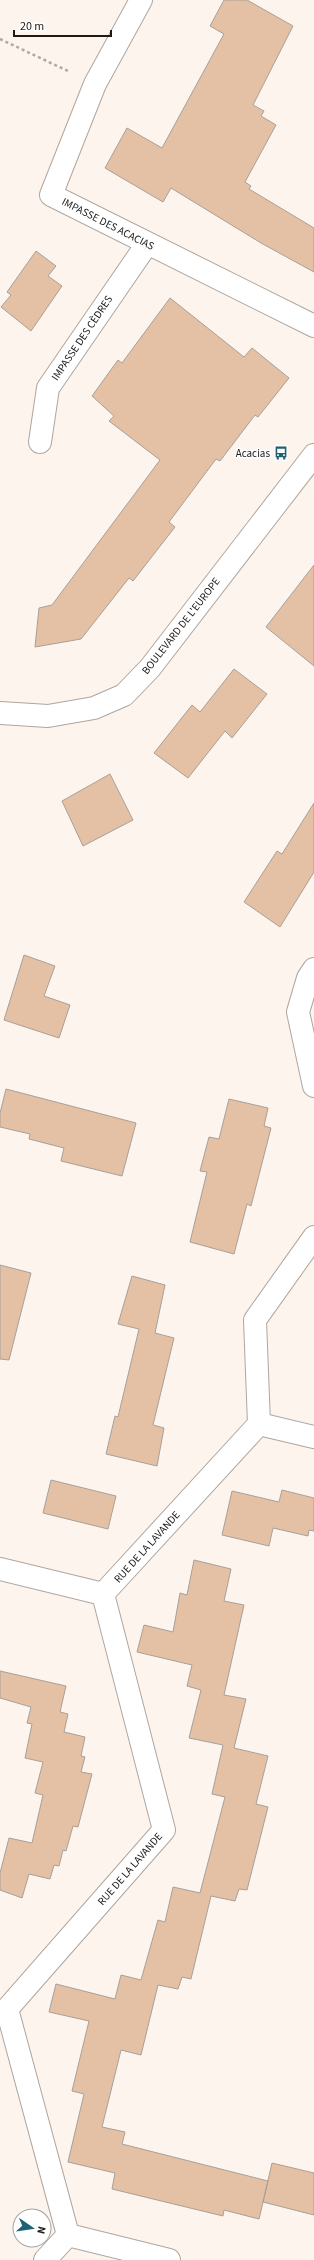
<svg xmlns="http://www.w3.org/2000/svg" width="314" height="2260" viewBox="0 0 314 2260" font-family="'Source Sans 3',sans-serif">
<rect width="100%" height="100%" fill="#fdf4ed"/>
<!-- building -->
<path fill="#e4c0a4" stroke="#a8a099" d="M224 0H247L293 26 253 105 264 111 261 116 276 125 245 182 251 186 249 189 314 228V272L261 243 171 188 163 202 105 168 127 128 162 148 224 34 210 26Z
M36 251 56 266 48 276 62 286 31 331 1 307 11 295 7 292Z
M170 298 244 357 252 348 289 378 258 417 255 415 220 461 216 459 169 522 175 527 133 581 129 578 81 639 35 647 39 608 52 605 160 460 109 421 114 416 92 396 118 360 122 363Z
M314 565V666L266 627Z
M234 669 267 694 232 738 225 731 188 778 154 753 192 705 200 712Z
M110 774 133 820 83 846 62 801Z
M314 803V872L280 927 244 902 277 851 282 854Z
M24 955 55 966 44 996 70 1005 59 1038 4 1020Z
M6 1089 136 1123 122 1176 61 1161 64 1148 29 1139 30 1134 0 1127V1113Z
M229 1099 268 1108 264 1126 271 1128 251 1206 247 1204 234 1254 190 1242 207 1172 200 1171 209 1137 219 1139Z
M0 1265 31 1273 9 1360 0 1359Z
M132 1276 165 1285 155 1333 174 1338 153 1425 164 1428 157 1466 106 1454 115 1416 118 1417 139 1329 118 1324Z
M51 1480 116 1496 108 1529 43 1513Z
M282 1490 314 1498V1531L309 1530 308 1536 273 1528 269 1546 222 1535 232 1491 279 1502Z
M194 1560 231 1569 224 1601 244 1605 224 1695 246 1699 234 1748 268 1756 256 1804 268 1807 247 1890 239 1889 235 1901 211 1896 191 1979 182 1977 178 1989 158 1985 141 2055 121 2050 102 2127 125 2132 122 2144 268 2181 259 2219 224 2210 223 2216 112 2189 115 2173 68 2162 84 2094 72 2091 89 2021 49 2012 56 1984 115 1999 121 1975 141 1980 158 1920 165 1922 173 1887 200 1893 225 1797 212 1794 223 1745 189 1738 201 1690 187 1686 192 1665 137 1652 144 1625 173 1632 180 1593 187 1595Z
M0 1671 66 1686 60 1712 68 1714 64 1732 85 1737 81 1756 85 1757 81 1772 92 1774 78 1827 73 1826 66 1851 63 1850 59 1866 54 1865 50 1879 29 1874 22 1898 0 1890V1873L9 1838 32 1843 43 1795 35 1793 43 1762 25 1758 32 1724 27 1723 31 1707 0 1698Z
M272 2163 314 2173V2215L263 2202Z"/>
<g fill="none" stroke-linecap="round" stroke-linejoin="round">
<!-- minor casing -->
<g stroke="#aea69f" stroke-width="24">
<path id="minor" d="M141 0 95 84 51 195 314 326
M40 442 48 388 147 244
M0 713 48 716 94 708 124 695 150 668 314 455
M314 969 308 978 298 1012 314 1086
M259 1424 255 1320 314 1237
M259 1424 314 1437
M0 1569 103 1594
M68 2235 169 2260
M45 2260 68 2235 7 2009 164 1830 103 1594 259 1424"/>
</g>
<!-- path -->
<path stroke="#afa8a3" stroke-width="2.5" stroke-dasharray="3 3" stroke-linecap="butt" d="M0 39 70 72"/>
<!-- minor -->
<use href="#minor" stroke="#fff" stroke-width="22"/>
</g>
<!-- icons -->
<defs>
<g id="bus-bare" transform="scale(1.08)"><path d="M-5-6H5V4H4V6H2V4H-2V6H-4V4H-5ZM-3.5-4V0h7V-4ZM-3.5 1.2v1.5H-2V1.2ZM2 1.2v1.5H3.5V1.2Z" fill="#1e6074" stroke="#fff" stroke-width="2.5" paint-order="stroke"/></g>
</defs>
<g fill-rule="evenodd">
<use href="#bus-bare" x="281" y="453"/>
</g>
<g text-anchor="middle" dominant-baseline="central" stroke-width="3" stroke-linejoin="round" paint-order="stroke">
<!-- street labels -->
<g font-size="11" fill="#1d1a18" stroke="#fff">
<text transform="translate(108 224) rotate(27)">IMPASSE DES ACACIAS</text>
<text transform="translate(82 338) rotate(-56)">IMPASSE DES CÈDRES</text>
<text transform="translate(181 626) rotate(-52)">BOULEVARD DE L'EUROPE</text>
<text transform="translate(147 1547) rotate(-48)">RUE DE LA LAVANDE</text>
<text transform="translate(130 1869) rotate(-49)">RUE DE LA LAVANDE</text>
</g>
<!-- poi labels -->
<g font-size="11" fill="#1d1a18" stroke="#fff" text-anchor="end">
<text x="270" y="453">Acacias</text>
</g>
</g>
<!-- north arrow -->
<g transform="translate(32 2228) rotate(103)"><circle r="19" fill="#ffffff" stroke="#a5a3a3"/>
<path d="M0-3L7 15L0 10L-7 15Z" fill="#1e6074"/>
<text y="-6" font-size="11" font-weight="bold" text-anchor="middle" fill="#1d1a18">N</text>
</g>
<!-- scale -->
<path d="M14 30v6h97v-6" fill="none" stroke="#1d1a18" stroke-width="2"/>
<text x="20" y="30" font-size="12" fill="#1d1a18" stroke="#ffffff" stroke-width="3" paint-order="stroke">20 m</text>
</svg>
